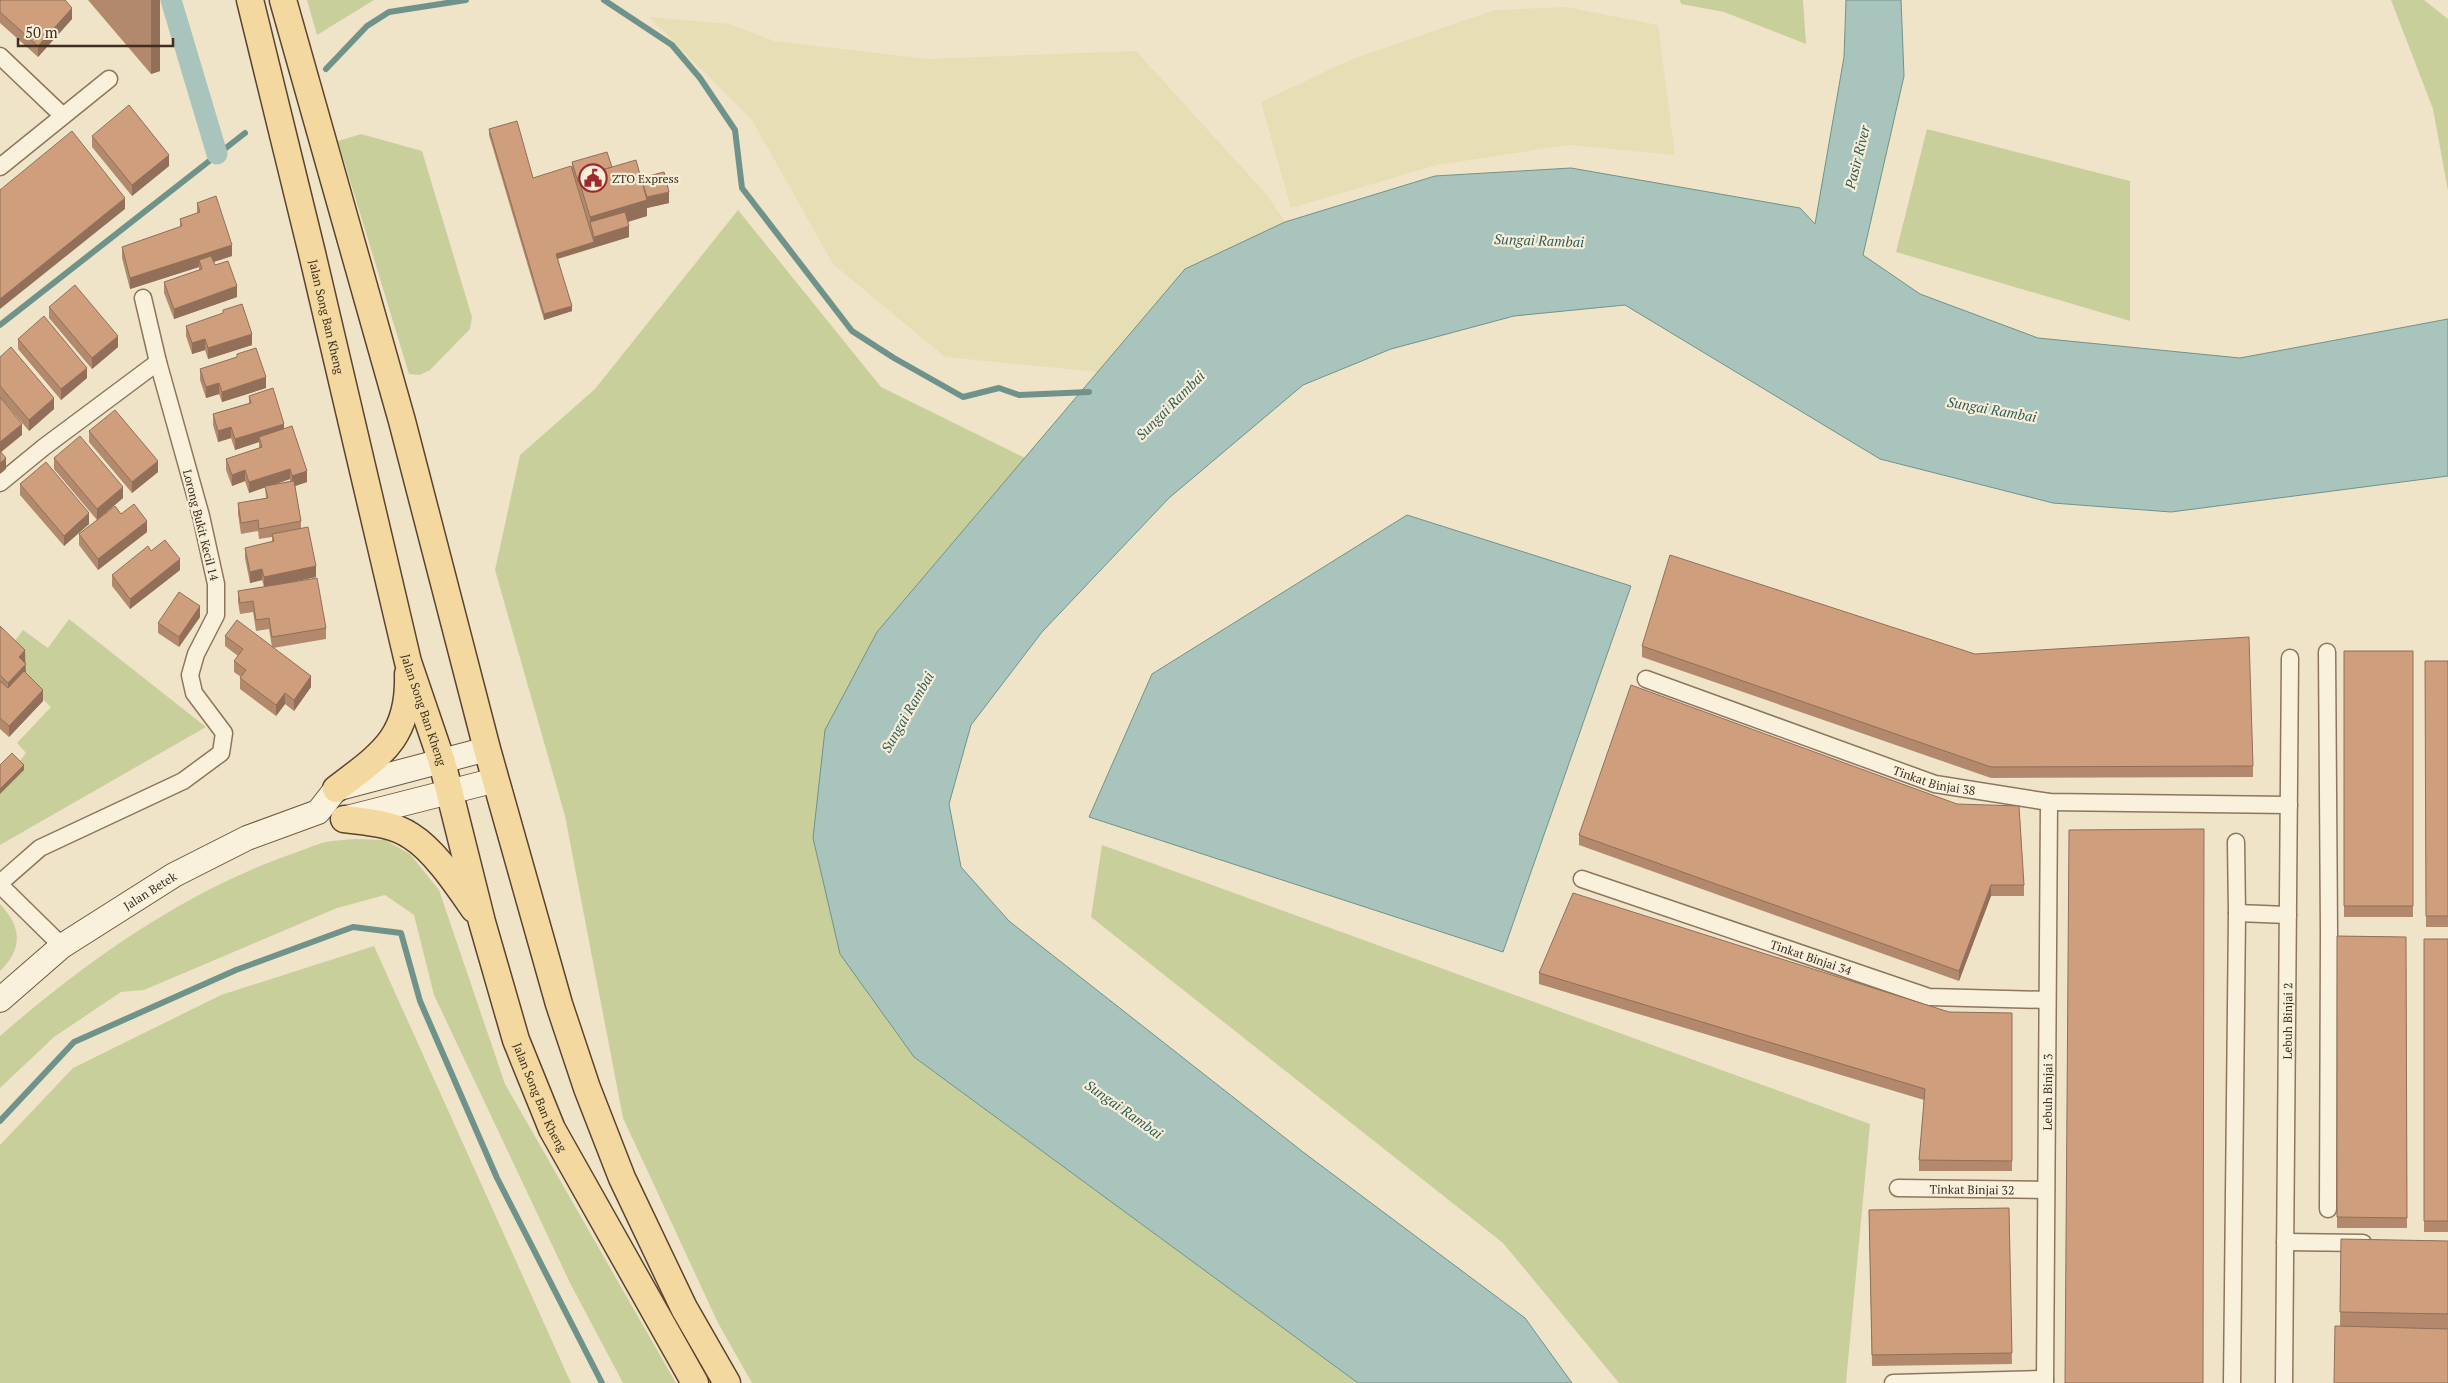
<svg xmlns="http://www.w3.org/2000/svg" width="2448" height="1383" viewBox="0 0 2448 1383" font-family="'PT Serif',serif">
<rect width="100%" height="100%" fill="#f0e4c8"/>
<!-- farmland -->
<path fill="#e6deb5" d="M1566 7 1658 25 1675 155 1569 145 1437 165 1291 208 1261 102 1350 60 1494 10Z
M649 17 729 24 774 41 928 59 1136 51 1267 195 1285 222 1185 269 1098 372 945 357 833 264 752 120Z"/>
<!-- green -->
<path fill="#c9cf9b" d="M307 0H374L317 35Z
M1680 0H1803L1806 44 1724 12 1681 4Z
M2391 0H2424L2448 19V191L2433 109Z
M1927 129 2130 181V321L1896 252Z
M361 134 422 151 472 317 470 329 430 370 420 375 409 374 338 141Z
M738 210 881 387 1025 458 877 632 914 1057 1358 1383H752L718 1323 623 1118 565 816 495 570 520 455 595 389Z
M69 619 206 727 0 845V794L17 764 26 753 17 743 51 707 24 682 8 650 23 630 48 648Z
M356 839 385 840 410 854 439 890 505 1084 676 1383H623L570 1283 434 995 414 915 385 895 337 908 144 990 121 992 54 1037 0 1088V1036C84 963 181 894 286 856 299 852 313 845 326 842 336 840 346 840 356 839Z
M1102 845 1870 1124 1846 1383H1619L1503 1243 1091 917Z
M0 904C22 927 23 949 0 971Z
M374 946 571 1383H0V1145L73 1068 221 995Z"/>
<!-- water -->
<path fill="#a9c4bc" stroke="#6f938a" d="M1846 0H1901L1904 76 1863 255 1920 294 2038 338 2240 358 2448 319V476L2171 512 2053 503 1880 459 1625 305 1514 316 1391 349 1303 385 1169 498 1042 632 971 725 949 804 961 867 1009 921 1303 1152 1525 1318 1572 1383H1358L914 1057 840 954 813 838 825 730 877 632 1185 269 1285 222 1435 176 1571 168 1800 208 1815 224 1844 57Z
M1407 515 1631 586 1503 952 1089 817 1152 674Z"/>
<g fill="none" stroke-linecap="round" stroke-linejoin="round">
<!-- stream -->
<path stroke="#6f938a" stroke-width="6" d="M604 0 672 45 700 78 735 130 742 188 852 331 894 358 963 397 999 388 1019 395 1089 392
M326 69 367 26 389 12 466 0
M0 325 245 133
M0 1121 74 1042 236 970 353 927 401 933 420 1001 497 1178 602 1383"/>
<!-- canal -->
<path stroke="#a9c4bc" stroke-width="21" d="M171 0 217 154"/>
<!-- street casing -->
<g stroke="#8d765c" stroke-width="19">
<g id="street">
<path d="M0 56 63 116"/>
<path d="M0 167 109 79"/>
<path d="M0 483 44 447 158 362"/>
<path d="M2327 652 2329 932 2328 1209"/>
<path id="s1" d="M1646 679 1935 784 2049 802 2289 805"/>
<path id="s2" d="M1582 879 1929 997 2047 1000"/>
<path d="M0 883 40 848 183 781 221 753 224 733 194 693 190 675 196 654 216 615V584L201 516 158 362 143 298"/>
<path d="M0 885 62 946"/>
<path d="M2237 913 2288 915"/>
<path id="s3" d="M1898 1188 2046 1190"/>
<path d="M2285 1242 2363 1243"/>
<path d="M1893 1383 2045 1379"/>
<path id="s4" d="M2045 1383 2049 802"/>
<path d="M2232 1383 2237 913 2236 842"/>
<path id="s5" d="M2284 1383 2290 658"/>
</g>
</g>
<!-- secondary casing -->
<g stroke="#6f573f" stroke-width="26">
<g id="secondary">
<path d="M347 818 496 780"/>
<path id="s6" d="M0 1000 62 946 174 875 247 838 318 812 336 789 487 749"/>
</g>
</g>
<!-- primary casing -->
<g stroke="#5b4430" stroke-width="29">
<g id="primary">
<path id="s7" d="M250 0 312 253 408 662 442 762 482 922 516 1040 552 1129 695 1383"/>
<path d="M283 0 402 421 487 749 559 1004 587 1088 622 1178 684 1308 727 1383"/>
<path d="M336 789C382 754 410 737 408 674"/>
<path d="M344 819C367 822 392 823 411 836 435 851 458 886 474 909"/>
</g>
</g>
<!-- street -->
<use href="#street" stroke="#faf1dc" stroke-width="16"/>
<!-- secondary -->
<use href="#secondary" stroke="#faf1dc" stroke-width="24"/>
<!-- primary -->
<use href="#primary" stroke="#f3d9a0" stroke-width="26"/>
</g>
<!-- wall -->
<path fill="#b2896c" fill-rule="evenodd" d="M0 0 72 19 38 57 0 23Z
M88 0H160V71L151 74Z
M489 129 533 178 572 168V162L612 167 641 178 669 203 647 208V216L628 222 629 237 558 259 572 311 544 320 489 135Z
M92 136 169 166 132 196 92 147Z
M197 203 232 256 214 262 215 265 237 297 174 319 164 293V282L199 270V267L130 289 122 258V247L180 227V219L197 213Z
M49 307 118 347 92 369 49 318Z
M223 310 252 345 208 359 205 350 192 354 186 336V326L223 314Z
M18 339 87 378 61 400 18 349Z
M237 354 266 388 222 402 219 394 206 398 200 380V369L237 357Z
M0 357 54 409 29 431 0 397Z
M249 396 284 429 307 482 295 486 301 521V528L316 577 290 582 326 628V639L273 648 311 687 294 711 285 704 276 716 240 689V678L241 677 234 672V661L238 656 225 646V636L272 647 269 629 256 631 253 612 240 614 238 602V591L264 587 262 580 250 583 245 558V548L272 542V537L259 539 258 531 241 534 238 514V503L266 498 265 487 249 493 245 481 232 486 226 470V459L259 448V442L235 450 231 438 218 442 213 425V414L249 403ZM290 479V481L276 484Z
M89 431 158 472 132 493 89 442Z
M54 458 123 498 97 520 54 469Z
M20 484 89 524 64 546 20 495Z
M121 514 147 532 98 570 79 545V534Z
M151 551 180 570 130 609 112 586V575Z
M200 617 179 647 158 633V623Z
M0 626 25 663 26 673 43 701 9 737 0 729Z
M1642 646 2253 766V777L1991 778 1642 657Z
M2344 651H2413V917H2344Z
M2425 661H2448V927H2426Z
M1579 835 2024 885V896H1991L1959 981 1579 845Z
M2337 936 2406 937 2407 1228H2337Z
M2424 939H2448V1232H2424Z
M1539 973 1949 1012 2012 1013V1171H1919V1160L1924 1100 1539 984Z
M2009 1208 2012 1364 1872 1366 1869 1210Z
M2341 1239 2448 1241V1383L2340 1326Z"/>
<!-- shaded-wall -->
<path fill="#916f58" d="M151 0H160V71L151 74Z
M72 8V19L38 57V46Z
M169 155V166L132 196V185Z
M669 192V203L647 208V216L593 232 590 222V217L645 198Z
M125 198V209L0 309V299Z
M629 226V237L556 259V254L594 242V237Z
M232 245V256L201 266 199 260V267L130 289V278Z
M237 286V297L174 319V309Z
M572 306V311L544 320V314Z
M252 334V345L208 359V348Z
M118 336V347L92 369V358Z
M205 339V350L192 354V343Z
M87 368V378L61 400V389Z
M266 377V388L222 402V392Z
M219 383V394L206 398V387Z
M54 398V409L29 431V420Z
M22 424V435L0 453V442Z
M284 424V435L259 437V442L235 450V439Z
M231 427V438L218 442V431Z
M6 458V469L0 474V463Z
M158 461V472L132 493V482Z
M290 469V479L249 493V482Z
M245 470V481L232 486V475Z
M307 471V482L292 487V476Z
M123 487V498L97 520V509Z
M89 513V524L64 546V536Z
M147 521V532L98 570V559Z
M180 559V570L130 609V599Z
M316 566V577L264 588V577Z
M262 569V580L250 583V572Z
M200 606V617L179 647V637Z
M25 650 26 680 8 699V683L19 657Z
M311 676V687L294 711V700Z
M43 690V701L9 737V726Z
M285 693V704L276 716V705Z
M24 765V770L0 794V789Z
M1991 885V896L1959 981V971Z"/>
<!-- building -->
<path fill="#cf9f7d" stroke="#916f58" d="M0 0H65L72 8 38 46 0 12Z
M129 105 169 155 132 185 92 136Z
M517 121 533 178 571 166 594 242 556 254 572 306 544 314 489 129Z
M72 131 125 198 0 299V190Z
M607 152 612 167 578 177V182L572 162Z
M636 160 647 200 590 217 578 177Z
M664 172 669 192 647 197 641 178Z
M216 196 232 245 130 278 122 247 182 226 180 219 200 212 197 203Z
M625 212 629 226 594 237 590 222Z
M211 256 215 265 228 261 237 286 174 309 164 282 202 269 199 260Z
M75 285 118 336 92 358 49 307Z
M242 304 252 334 208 348 205 339 192 343 186 326 223 313V310Z
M44 316 87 368 61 389 18 339Z
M11 347 54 398 29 420 0 386V357Z
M256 348 266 377 222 392 219 383 206 387 200 369 237 357V354Z
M273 388 284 424 235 439 231 427 218 431 213 414 251 403 249 396Z
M0 397 22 424 0 442Z
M115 410 158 461 132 482 89 431Z
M292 426 307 471 292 476 290 469 249 482 245 470 232 475 226 459 262 447 259 437Z
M80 436 123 487 97 509 54 458Z
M0 451 6 458 0 463Z
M46 462 89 513 64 536 20 484Z
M294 481 301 521 259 529 258 520 241 523 238 503 268 498 265 486Z
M134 504 147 521 98 559 79 534 115 506 121 514Z
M308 527 316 566 264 577 262 569 250 572 245 548 274 541 272 534Z
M165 540 180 559 130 599 112 575 148 546 151 551Z
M1670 555 1975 654 2249 637 2253 766 1991 767 1642 646Z
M317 578 326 628 272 637 269 618 256 620 253 601 240 603 238 591Z
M179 592 200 606 179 637 158 623Z
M237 620 311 676 294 700 285 693 276 705 240 678 246 670 234 661 243 649 225 636Z
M0 626 25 650 19 657 26 664 8 683 0 675Z
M2344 651H2413V906H2344Z
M2425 661H2448V916H2426Z
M24 671 43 690 9 726 0 718V681L8 688Z
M1631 685 1957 804 2019 806 2024 885H1991L1959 971 1579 835Z
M12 753 24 765 0 789V765Z
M2204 829 2203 1383H2065L2069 830Z
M1573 893 1949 1012 2012 1013V1161L1919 1160 1925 1089 1539 973Z
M2337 936 2406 937 2407 1218 2337 1217Z
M2424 939H2448V1221H2424Z
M2009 1208 2012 1353 1872 1355 1869 1210Z
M2341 1239 2448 1241V1314L2340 1312Z
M2335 1326 2448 1329V1383H2334Z"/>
<!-- icons -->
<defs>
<g id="civic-ring" transform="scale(1.4375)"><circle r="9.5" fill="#f7eed8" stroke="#9e2a2b" stroke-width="1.5"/><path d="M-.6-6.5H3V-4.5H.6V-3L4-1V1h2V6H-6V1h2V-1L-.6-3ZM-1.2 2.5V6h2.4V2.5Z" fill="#9e2a2b"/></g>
</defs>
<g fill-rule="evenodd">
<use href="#civic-ring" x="593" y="178"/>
</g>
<g text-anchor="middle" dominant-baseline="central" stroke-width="4.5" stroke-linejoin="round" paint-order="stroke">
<!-- poi labels -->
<g font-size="12" fill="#3d2e20" stroke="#f7eed8" text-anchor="start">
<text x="612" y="178">ZTO Express</text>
</g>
<!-- street labels -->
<g font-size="12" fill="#3d2e20" stroke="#f7eed8">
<text stroke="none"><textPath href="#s7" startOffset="326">Jalan Song Ban Kheng</textPath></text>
<text transform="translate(201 525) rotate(76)">Lorong Bukit Kecil 14</text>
<text stroke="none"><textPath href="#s7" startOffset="731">Jalan Song Ban Kheng</textPath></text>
<text stroke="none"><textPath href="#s1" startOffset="306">Tinkat Binjai 38</textPath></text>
<text stroke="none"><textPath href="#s6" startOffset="186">Jalan Betek</textPath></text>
<text stroke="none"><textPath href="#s2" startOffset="242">Tinkat Binjai 34</textPath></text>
<text stroke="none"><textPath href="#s5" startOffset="362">Lebuh Binjai 2</textPath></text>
<text stroke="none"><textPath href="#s4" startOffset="291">Lebuh Binjai 3</textPath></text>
<text stroke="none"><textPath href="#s7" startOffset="1136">Jalan Song Ban Kheng</textPath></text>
<text stroke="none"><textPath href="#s3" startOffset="74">Tinkat Binjai 32</textPath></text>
</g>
<!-- water labels -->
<g font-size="14" font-style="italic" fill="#2f5d5a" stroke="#f7eed8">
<text transform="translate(1857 157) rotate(-76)">Pasir River</text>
<text transform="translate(1539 240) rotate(2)">Sungai Rambai</text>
<text transform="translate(1170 405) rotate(-45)">Sungai Rambai</text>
<text transform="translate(1992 409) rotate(10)">Sungai Rambai</text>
<text transform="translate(907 712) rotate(-60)">Sungai Rambai</text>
<text transform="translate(1124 1109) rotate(35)">Sungai Rambai</text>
</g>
</g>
<!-- scale -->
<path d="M18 38v8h155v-8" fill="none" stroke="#3d2e20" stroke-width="2.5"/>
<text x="25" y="38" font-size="15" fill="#3d2e20" stroke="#f7eed8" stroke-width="4" paint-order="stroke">50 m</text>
</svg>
